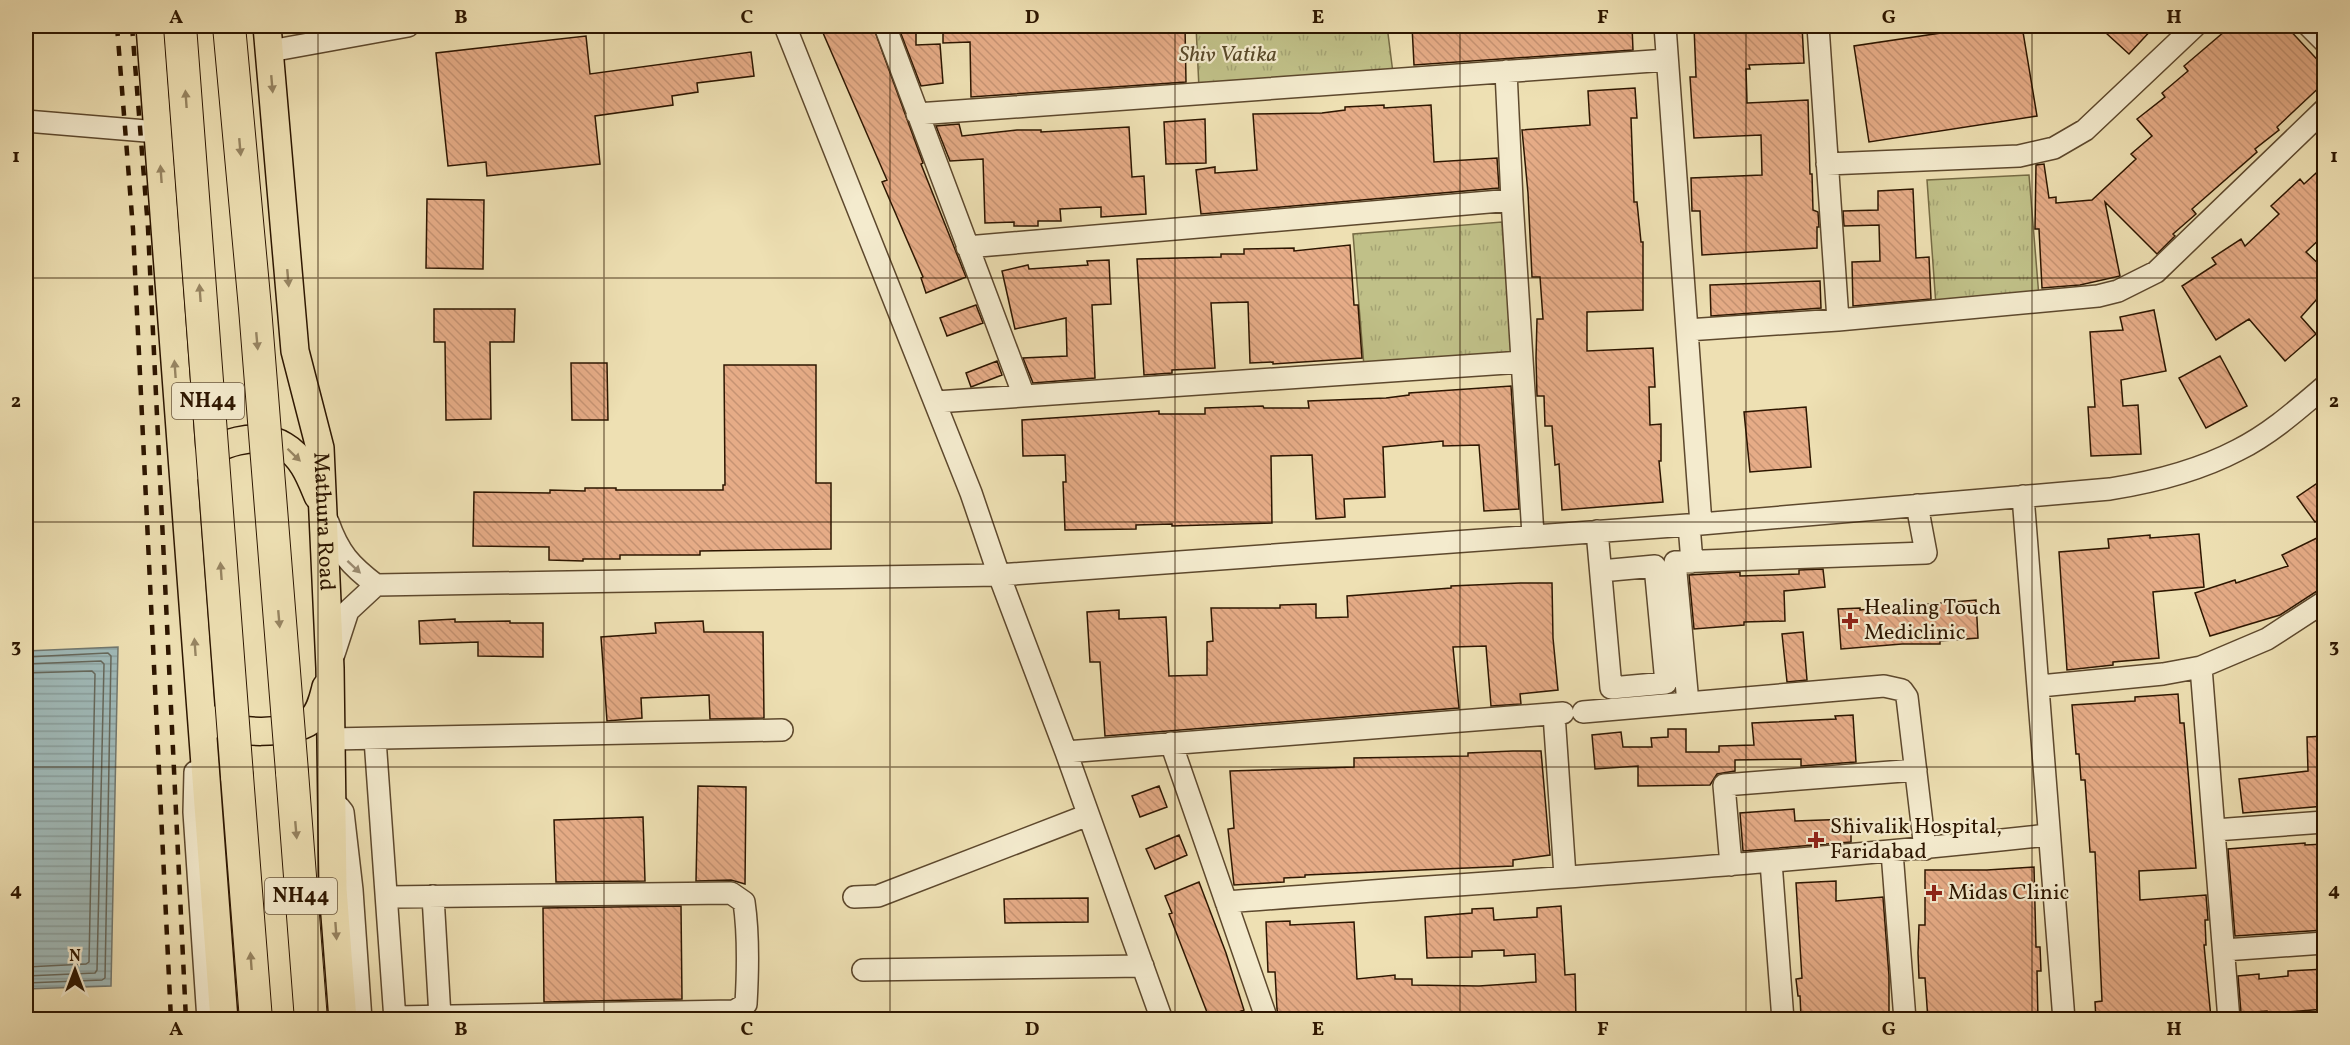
<svg xmlns="http://www.w3.org/2000/svg" width="2350" height="1045" viewBox="0 0 2350 1045" font-family="Vollkorn,serif">
<defs>
<pattern id="park-tufts" width="24" height="20" patternUnits="userSpaceOnUse" patternTransform="scale(1.5)"><rect width="24" height="20" fill="#c0c088"/><path d="M3 7l-1-3M5 7V3M7 7l1-3M15 17l-1-3M17 17v-4M19 17l1-3" fill="none" stroke="#a5a474"/></pattern>
<pattern id="water-rules" width="6" height="5" patternUnits="userSpaceOnUse" patternTransform="scale(1.5)"><rect width="6" height="5" fill="#a0bab9"/><path d="M0 2.5h6" fill="none" stroke="#8a9f9d"/></pattern>
<pattern id="building-back-hatch" width="6" height="6" patternUnits="userSpaceOnUse" patternTransform="scale(1.5)"><rect width="6" height="6" fill="#e6ac87"/><path d="M-1 5l2 2M0 0l6 6M5-1l2 2" fill="none" stroke="#c69373"/></pattern>
</defs>
<rect width="100%" height="100%" fill="#eee0b3"/>
<filter id="stains"><feTurbulence type="fractalNoise" baseFrequency=".00333" numOctaves="4"/><feColorMatrix values="0 0 0 0 .2 0 0 0 0 .09 0 0 0 0 .02 0 0 0 .5 -.17"/></filter>
<radialGradient id="worn" r=".72"><stop offset=".6" stop-color="#630" stop-opacity="0"/><stop offset="1" stop-color="#630" stop-opacity=".3"/></radialGradient>
<!-- park -->
<path fill="url(#park-tufts)" stroke="#766b44" stroke-width="1.5" d="M1196 26H1387L1393 73 1199 88Z
M2029 175 2039 297 1936 306 1927 180Z
M1502 222 1512 354 1364 366 1353 234Z"/>
<!-- water -->
<path fill="url(#water-rules)" stroke="#72786f" stroke-width="1.5" d="M118 647 111 986 26 989V651Z"/>
<g fill="none" stroke-linecap="round" stroke-linejoin="round">
<!-- shore -->
<path stroke="#66685c" stroke-width="1.5" d="M26 657 108 653 111 656 105 978 102 980 26 983
M26 664 101 661 104 664 97 970 95 973 26 976
M26 673 92 671 95 674 89 962 86 964 26 967"/>
</g>
<!-- building -->
<path fill="url(#building-back-hatch)" stroke="#2d1600" stroke-width="1.5" d="M820 26H873L923 163 921 164 966 277 926 293 921 278 923 277 882 182 887 180Z
M898 26H916V45L940 44 943 83 921 86Z
M943 26H1185L1186 82 971 97 970 42 943 43Z
M1412 26H1456V30L1509 29V26H1632L1633 50 1414 65Z
M1694 26H1802L1804 63 1749 65 1750 69H1746L1747 103 1808 100 1810 174H1812L1813 210 1818 212 1819 227H1817V248L1702 255 1700 211H1692L1691 178 1762 175 1761 135 1694 138 1690 77H1696Z
M1988 26H2022L2037 116 1869 142 1854 46Z
M2113 26H2155L2129 54 2106 33Z
M2231 26H2286L2325 68V82L2277 127 2279 130 2255 149 2257 152 2192 209 2196 214 2173 234 2175 236 2157 254 2105 202 2120 276 2080 285 2042 288 2039 229H2035L2036 165 2044 164 2049 198 2056 197V203L2092 200 2136 159 2131 154 2152 136 2137 119 2165 97 2162 93 2188 71 2184 66Z
M586 36 590 74 751 52 754 76 697 83 698 92 672 96 673 105 595 116 600 164 487 176 486 162 448 166 436 53Z
M1635 88 1637 118H1631L1634 202H1637L1641 242H1643V310L1587 312V351L1653 348 1655 387H1649L1650 425 1661 424V461H1659L1663 502 1562 510 1559 464 1555 465 1552 426H1545L1544 396H1537L1536 358 1537 319H1543L1540 277H1532L1528 193 1522 130 1590 125 1588 91Z
M1384 105V108L1431 105 1434 162 1497 158 1499 188 1201 214 1196 170 1215 167V173L1257 170 1253 114 1322 113 1345 110V107Z
M1205 119 1206 163 1166 164 1164 122Z
M959 124 962 136 1017 130H1041V132L1129 127 1132 177 1144 176 1146 214 1101 217V207L1060 209 1061 221H1038V226H1014V222L985 223 983 159 950 161 936 126Z
M2325 165V234L2306 252 2325 270V290L2301 317 2316 334 2285 361 2249 319 2216 340 2182 286 2216 264 2212 258 2241 239 2245 246 2279 214 2271 206 2300 179 2304 184Z
M1913 189 1916 258 1929 257 1931 299 1853 306 1852 262 1880 261 1879 225 1844 226 1843 211 1878 210V191Z
M427 199 484 200 483 269 426 268Z
M1350 245 1354 305H1358L1362 358 1273 364V362L1250 363 1248 302 1211 303 1215 368 1172 370V373L1144 375 1137 259 1221 257V254H1244V249L1294 248V251Z
M1109 260 1111 304 1092 305 1095 378 1033 383 1023 358 1067 356 1066 318 1015 329 1002 271 1028 265 1029 269 1088 265 1087 261Z
M1820 281 1821 308 1711 316 1710 285Z
M976 305 983 323 947 336 940 318Z
M434 309H515L514 342H490L491 419 446 420 445 342H434Z
M2154 310 2166 371 2121 380 2123 406 2138 405 2141 454 2091 456 2088 407H2095L2090 332 2123 330 2120 317Z
M2220 356 2247 406 2206 428 2179 378Z
M997 361 1002 375 971 387 966 373Z
M571 363H607L608 420H572Z
M724 365H816V483H831V549L700 551V555H620V559H583V561L549 560V547L473 546 474 492 550 493V490L585 491V488H616V490H723V485H725Z
M1511 386 1519 509 1484 511 1479 445 1443 446V441L1383 447 1385 497 1344 499 1345 517 1316 519 1312 455 1271 456 1272 523 1172 526V524L1136 525V529L1065 530 1063 482H1066L1065 455 1023 456 1022 420 1159 411V414H1205V408L1263 406 1264 408H1309L1308 401 1386 398 1409 395V393Z
M1806 407 1811 467 1750 472 1744 412Z
M2325 478V516L2315 522 2297 497Z
M2199 534 2204 587 2153 592 2159 658 2113 662V665L2067 670 2059 552 2109 548 2108 539 2150 535V538Z
M2325 534V589L2317 591 2280 615 2210 636 2195 593 2235 580 2236 583 2288 566 2282 555Z
M1823 569 1825 587 1784 591 1785 621 1744 622V625L1694 629 1689 575 1740 572V576L1799 574V570Z
M1520 583H1552L1553 638 1558 690 1520 694 1521 704 1491 706 1486 646 1453 647 1459 708 1105 736 1100 662H1090L1087 612 1119 610V619L1166 617 1169 676 1207 675V642L1213 641 1211 608H1280V605L1316 604V618L1348 617 1347 596 1451 588V586Z
M1976 600 1978 638 1940 641V644H1902L1841 649 1838 609 1860 608V610Z
M455 619V622L510 621V623H543V657L478 656V642L420 644 419 621Z
M703 621 704 632H763L764 718 710 719 709 695 641 698 642 718 607 721 601 637 656 633 655 623Z
M1803 632 1807 680 1787 682 1782 634Z
M2178 694 2180 723H2184L2196 868 2139 871 2140 900 2206 895 2208 920H2205L2206 945H2204L2211 1018 2096 1020 2095 1002 2102 1001 2095 852H2090L2085 780H2081L2079 754H2076L2072 705 2135 701V697Z
M1853 715 1856 762 1801 766V759L1735 760V771L1717 774 1710 785 1638 786V766L1595 769 1592 735 1621 732 1623 747H1652L1651 738 1668 737V729H1686V752H1719V746L1754 745 1752 723 1836 719 1835 716Z
M2325 736V806L2243 813 2239 779 2308 771 2307 737Z
M1513 751H1541L1550 855 1513 860V866L1305 875V877L1284 878V882L1234 885 1228 829 1234 828 1230 771 1354 767V758L1468 756V753Z
M698 786 746 787 745 884 731 880 696 881Z
M1159 786 1167 807 1140 817 1132 796Z
M1794 809 1795 821 1851 819V842L1743 851 1740 813Z
M643 817 645 881 556 882 554 820Z
M1179 835 1187 855 1155 869 1146 849Z
M2305 843V845L2325 844V930L2235 936 2228 849Z
M2034 867 2036 947H2040L2041 971H2037L2038 1020H1928L1925 978H1919L1918 953 1919 925H1925V870H1987Z
M1836 881V901L1883 897 1889 976V1020H1856L1855 1014 1801 1017 1800 996H1798L1796 979 1802 978 1796 883Z
M1199 882 1226 953 1244 1010 1217 1020H1210L1169 914 1172 913 1165 896Z
M1088 898V922L1005 923 1004 899Z
M681 906 682 999 544 1002 543 908Z
M1561 906 1565 975 1575 974 1576 1020H1279L1277 1009 1275 972H1268L1266 922 1290 921V925L1354 922 1357 979 1395 975V979H1412V985L1479 986 1536 982 1535 954 1504 956V950L1472 951V957L1427 958 1425 917 1472 913V909L1493 908 1494 920 1537 917V908Z
M2325 969V1009L2288 1012 2289 1020H2268L2267 1011 2241 1013 2238 976 2259 974V979L2288 976V971Z"/>
<g fill="none" stroke-linecap="round" stroke-linejoin="round">
<!-- minor casing -->
<g stroke="#5d482d" stroke-width="24">
<path id="minor" d="M785 26 971 493 999 575 1066 752 1162 1020
M885 26 1024 396
M1665 26 1701 524
M1818 26 1838 320
M2309 26 2324 41
M270 51 408 26
M1506 71 1512 200 1533 535
M917 114 1667 60
M26 121 158 132
M1827 164 2019 156 2054 148 2085 130 2195 26
M967 247 1512 200
M1687 330 1838 320 2098 296 2118 291 2156 272 2324 110
M936 402 1522 362
M2023 496C2038 671 2049 845 2064 1020
M328 522C339 553 350 565 376 585L999 575 1701 524 2110 489C2154 482 2198 471 2238 450 2270 434 2297 410 2324 387
M1689 525 1692 562
M1597 531 1611 688 1666 683 1655 566 1601 571
M334 654 348 611 376 585
M2201 667 2229 1020
M2040 686 2163 674 2201 667 2267 639 2324 602
M1688 703 1675 562 1926 553 1917 505
M1583 712 1884 686 1902 690 1907 697 1925 849
M1554 714 1565 876
M331 739 782 730
M375 739 395 1020
M1171 743 1267 1020
M1066 752 1563 713
M195 772 194 812 208 1020
M339 807 343 812 352 890 361 1020
M2215 830 2324 822
M1892 852 1905 1020
M1771 862 1783 1020
M1731 865 1724 785 1916 770
M433 896 440 1017
M387 897 731 893 744 902C749 936 748 970 746 1004L734 1011 395 1017
M854 897 878 896 1088 815
M1226 902C1500 881 1775 865 2048 835
M2224 950 2324 943
M863 970 1143 966"/>
</g>
<!-- major casing -->
<g stroke="#2d1600" stroke-width="30">
<g id="major">
<path d="M150 26 224 1020"/>
<path id="s1" d="M267 26 295 351 320 448 330 668 333 889 343 1020"/>
<path d="M199 466C214 441 259 431 284 446 303 457 310 477 318 496"/>
<path d="M214 720C230 736 293 734 310 721 320 713 323 699 326 687"/>
</g>
</g>
<!-- highway casing -->
<g stroke="#2d1600" stroke-width="34">
<path id="highway" d="M292 772 311 1020
M237 776 256 1020"/>
</g>
<!-- minor -->
<use href="#minor" stroke="#f4ebce" stroke-width="21"/>
<!-- major -->
<use href="#major" stroke="#eee0b3" stroke-width="27"/>
<!-- highway -->
<use href="#highway" stroke="#eee0b3" stroke-width="32"/>
<!-- rail -->
<path stroke="#2d1600" stroke-width="4.5" stroke-dasharray="10 10" stroke-linecap="butt" d="M117 26 133 229 171 1020
M132 26 148 228 186 1020"/>
<!-- highway-bridge casing -->
<g stroke="#2d1600" stroke-width="34" stroke-linecap="butt">
<path id="highway-bridge" d="M180 26 237 776
M229 26 255 308 292 772"/>
</g>
<!-- highway-bridge -->
<use href="#highway-bridge" stroke="#eee0b3" stroke-width="32"/>
</g>
<!-- one-way arrows -->
<defs><path id="oneway-solid" d="M-6-.8H1V-3.2L6.5 0L1 3.2V.8H-6Z" transform="scale(1.5)"/></defs>
<g fill="#978562">
<use href="#oneway-solid" transform="translate(272 84) rotate(85)"/>
<use href="#oneway-solid" transform="translate(186 99) rotate(-94)"/>
<use href="#oneway-solid" transform="translate(240 147) rotate(85)"/>
<use href="#oneway-solid" transform="translate(161 174) rotate(-94)"/>
<use href="#oneway-solid" transform="translate(288 278) rotate(85)"/>
<use href="#oneway-solid" transform="translate(200 293) rotate(-94)"/>
<use href="#oneway-solid" transform="translate(257 341) rotate(85)"/>
<use href="#oneway-solid" transform="translate(175 369) rotate(-94)"/>
<use href="#oneway-solid" transform="translate(294 455) rotate(44)"/>
<use href="#oneway-solid" transform="translate(221 571) rotate(-94)"/>
<use href="#oneway-solid" transform="translate(279 619) rotate(85)"/>
<use href="#oneway-solid" transform="translate(195 647) rotate(-94)"/>
<use href="#oneway-solid" transform="translate(296 830) rotate(85)"/>
<use href="#oneway-solid" transform="translate(336 931) rotate(86)"/>
<use href="#oneway-solid" transform="translate(251 961) rotate(-94)"/>
</g>
<use fill="#9a8b71" href="#oneway-solid" transform="translate(354 567) rotate(43)"/>
<!-- grid -->
<path fill="none" stroke="#2d1600" stroke-width="1.5" stroke-opacity="0.55" d="M318 26V1020M604 26V1020M890 26V1020M1175 26V1020M1460 26V1020M1746 26V1020M2032 26V1020M26 278H2324M26 522H2324M26 767H2324"/>
<!-- markers -->
<g fill="#8f2418" stroke="#f4ebce" stroke-width="2">
<path d="M1847 612h6v6h6v6h-6v6h-6v-6h-6v-6h6z"/>
<path d="M1813 831h6v6h6v6h-6v6h-6v-6h-6v-6h6z"/>
<path d="M1931 884h6v6h6v6h-6v6h-6v-6h-6v-6h6z"/>
</g>
<g text-anchor="middle" dominant-baseline="central" stroke-width="4.5" stroke-linejoin="round" paint-order="stroke">
<!-- shield labels -->
<g fill="#f4ebce" stroke="#69563e" stroke-width="1.5">
<rect x="172" y="383" width="72" height="36" rx="4.5"/>
<rect x="265" y="878" width="72" height="36" rx="4.5"/>
</g>
<g font-size="21" font-weight="bold" fill="#2d1600">
<text x="208" y="401">NH44</text>
<text x="301" y="896">NH44</text>
</g>
<!-- park labels -->
<g font-size="22" font-style="italic" fill="#594929" stroke="#f4ebce">
<text x="1228" y="55">Shiv Vatika</text>
</g>
<!-- street labels -->
<g font-size="22" fill="#2d1600" stroke="#f4ebce">
<text stroke="none"><textPath href="#s1" startOffset="500">Mathura Road</textPath></text>
</g>
<!-- poi labels -->
<g font-size="22" fill="#2d1600" stroke="#f4ebce" text-anchor="start">
<text x="1864" y="608">Healing Touch<tspan x="1864" dy="25">Mediclinic</tspan></text>
<text x="1830" y="827">Shivalik Hospital,<tspan x="1830" dy="25">Faridabad</tspan></text>
<text x="1948" y="893">Midas Clinic</text>
</g>
</g>
<!-- margin -->
<rect width="2350" height="1045" fill="none" stroke="#eee0b3" stroke-width="66"/>
<!-- north arrow -->
<g transform="translate(75 970)" stroke="#f4ebce" stroke-width="4.5" paint-order="stroke">
<path d="M0-4.5L10 22L0 15L-10 22Z" fill="#2d1600"/>
<text y="-9" font-size="16" font-weight="bold" text-anchor="middle" fill="#2d1600">N</text>
</g>
<rect x="33" y="33" width="2284" height="979" fill="none" stroke="#2d1600" stroke-width="2"/>
<g font-size="20" text-anchor="middle" font-weight="bold" fill="#2d1600">
<text x="176" y="23">A</text>
<text x="461" y="23">B</text>
<text x="747" y="23">C</text>
<text x="1032" y="23">D</text>
<text x="1318" y="23">E</text>
<text x="1603" y="23">F</text>
<text x="1889" y="23">G</text>
<text x="2174" y="23">H</text>
<text x="16" y="162">1</text>
<text x="2334" y="162">1</text>
<text x="16" y="407">2</text>
<text x="2334" y="407">2</text>
<text x="16" y="652">3</text>
<text x="2334" y="652">3</text>
<text x="16" y="896">4</text>
<text x="2334" y="896">4</text>
<text x="176" y="1035">A</text>
<text x="461" y="1035">B</text>
<text x="747" y="1035">C</text>
<text x="1032" y="1035">D</text>
<text x="1318" y="1035">E</text>
<text x="1603" y="1035">F</text>
<text x="1889" y="1035">G</text>
<text x="2174" y="1035">H</text>
</g>
<rect width="100%" height="100%" filter="url(#stains)"/>
<rect width="100%" height="100%" fill="url(#worn)"/>
</svg>
